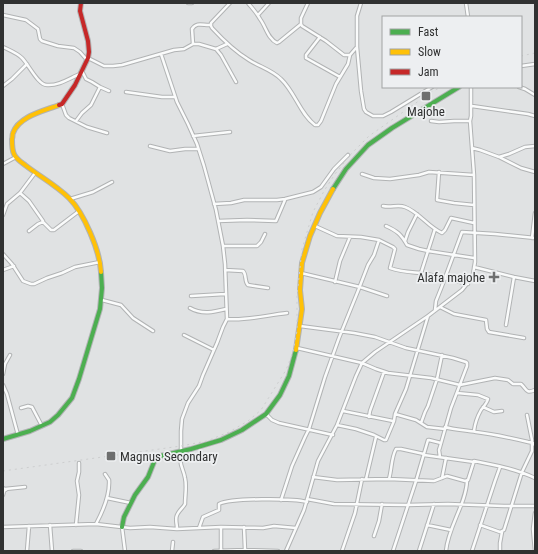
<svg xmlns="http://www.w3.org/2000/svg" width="538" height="554" viewBox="0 0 538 554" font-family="'Roboto Condensed',sans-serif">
<rect width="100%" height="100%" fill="#e0e2e3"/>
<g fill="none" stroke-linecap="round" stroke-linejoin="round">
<!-- street casing -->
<g stroke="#b1b3b4" stroke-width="4.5">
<path id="street" d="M188 3H192
M230 3 211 23V26L212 28C224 41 234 51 249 60 260 67 272 70 281 79 295 92 300 114 315 125H318L321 121 336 84 348 64 350 55
M248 3C252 8 257 13 260 19 266 27 268 39 277 43L279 42 301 24
M308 3 301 18V24L302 26 326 41 344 55H350L356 48
M361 3 357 16V47L361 91 364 109 366 112 373 116H383L391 112 432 87
M466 3 468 17
M3 15 26 20 38 29 40 39 42 41 58 46 74 48 80 52 87 60
M258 15 269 3
M320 37 306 55V58L340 77
M193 44 192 29C197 21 204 26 211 25
M3 47C9 50 17 53 22 58 29 65 38 85 47 85 59 86 70 78 80 74
M216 49 221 55 236 82
M161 54 177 102 188 124 197 144 204 166 216 210 223 246 225 264 227 319 223 327 217 343 203 375 199 386 188 403 182 419 181 431V451
M88 58 104 66H113L122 65 174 50 184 49 193 44H199L216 49 227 44
M521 66 535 64
M82 71 86 79 92 82 100 87 109 91
M3 86 12 79 27 64
M519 87 525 89 535 95
M126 92 162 97H175
M62 104 66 115 69 118 87 127 107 133
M472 106 528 114 535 116
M76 121 82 113 91 105 100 87
M431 121 439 122 454 121H470
M193 136 230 132
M150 146 170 151 185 149H198
M472 148 480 150 499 157 509 154 525 147 535 146
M499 157 521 168 535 172
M3 164 16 157
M439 172 437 200 454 203 474 205
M362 174 374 178 390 179 419 175 429 172 474 175
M20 193 29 201 43 221
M70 199 93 192 112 182
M214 204 231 203 244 200H277L285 199 313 192 321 187 334 169 348 155
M383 206C391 208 398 204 405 207 419 212 428 227 442 233L445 230 451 218 474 223
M3 215 7 204 20 193 35 173
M218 221 247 220 276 221 285 200
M315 226 337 236 361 237 379 240 393 247 395 249 390 268C401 272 411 272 421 273 437 276 453 280 468 284
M386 226C397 231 401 234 407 245L419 249 428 251 474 258
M29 231 38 224 43 222 51 230H54L79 211
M532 238 535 213
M405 241 408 232 417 214
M223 246H257L261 242 265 234
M3 254 12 264 23 281 31 284H34L47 278 62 273 75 267 100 262
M474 267 514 277 535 281
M3 270 14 266
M225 270 243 271C247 275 244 281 248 285L268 288
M301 273 360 287 387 296
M421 273 435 229
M335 282 340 261 350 237
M191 296 225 294
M102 300 121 305 133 318 153 331
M440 307 454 314 486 320 487 329 489 332 524 338
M190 308C202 315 214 312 226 309
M435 310 436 301 442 286 462 232 495 234 535 238
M227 319C247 321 267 315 287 313
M506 325 514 277
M300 326 354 333 375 337 406 348 453 358 466 362 467 363V366L451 408 440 447 439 450 440 457
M184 335 214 350
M297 348 362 363 376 369 388 373 431 378 460 385 495 378 508 380 513 384H521C527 389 525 394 535 390
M3 374 5 364 10 355
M3 385 7 394 18 435
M457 393 478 395 488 399C487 403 484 406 481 410 477 417 475 423 474 431
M483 407 494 412 502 411
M21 408 28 406 32 407 42 426
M343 411 393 421
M266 414 272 420 279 423 333 435
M395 414 416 420 427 427 445 429
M369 417 370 411 384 372
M421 423 425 412 428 406 437 379 442 355
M337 425 356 429 374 435 384 440H386L394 421 395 414 406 389 428 316
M445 427C455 430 466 430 476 432 494 434 511 438 528 442L533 443 535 445
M424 455 474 462
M313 477 337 480 389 479 434 481 447 476 465 481 468 480 474 461C495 465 516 469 535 478
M442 478 446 458
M366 479 376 437
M389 479C392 469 391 458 396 449H401L424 454
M3 488 5 489 25 487
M3 495 4 491 7 489
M107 498 131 503
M307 499 334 504 407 505 448 504 504 506H535
M281 500 292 466 305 437 309 429 325 377 339 338 358 291 368 265 374 255 379 240
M96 524C103 511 110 495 109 480L105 474
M50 525 52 551
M76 525 79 495 77 481 79 472V463
M427 525 451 530
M480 525 500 532 504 530 522 472 532 451V440L527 415
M3 527 96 524 130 528 150 527 177 529 221 527 263 528 274 526 296 528
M122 527 125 551
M244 527 245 550
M177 528C177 524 175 519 177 515 179 510 183 508 185 504 185 495 187 486 185 478 183 466 176 462 185 451
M199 528 203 517 219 510V504C231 498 292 498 307 502
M374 536 379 521 382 504
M221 550V527
M27 551 29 526
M73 551H81
M172 551 173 542
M214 551 245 550 278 551
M286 551 304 510 318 461 337 425 356 376 362 363 375 352 428 316 462 290 470 280 473 274 475 262 474 175 470 121 471 116V87
M342 551 355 513 362 479
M393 551 416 481 428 440H429L441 443
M419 551 434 504
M446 551C448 527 466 504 467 481
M472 551 495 481 500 467
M500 551V543L502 532
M535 551 533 529 535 513"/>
</g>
<!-- fast casing -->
<g stroke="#b1b3b4" stroke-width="6">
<path id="fast" d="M333 189 346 169 368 145 392 128 459 87
M3 439 30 431 50 422 58 415 72 398 79 379 100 309 102 288 101 272
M122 527 124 517 135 495 148 477 156 457 191 449 221 440 242 430 266 414 280 395 289 376 296 350"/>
</g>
<!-- slow casing -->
<g stroke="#b1b3b4" stroke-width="6">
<path id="slow" d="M59 105C44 111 19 116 13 133 12 135 13 137 12 139 12 144 12 150 14 154 16 159 21 162 25 165 39 176 56 185 69 198 84 213 100 251 101 272
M296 350 302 309 300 290 302 263 310 236 320 213 333 189"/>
</g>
<!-- jam casing -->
<g stroke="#b1b3b4" stroke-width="6">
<path id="jam" d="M59 105 62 104 75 85 88 58 89 52 88 41 80 11 81 3"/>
</g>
<!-- street -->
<use href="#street" stroke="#fafbfb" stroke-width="2.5"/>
<!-- fast -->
<use href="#fast" stroke="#4caf50" stroke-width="4"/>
<!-- slow -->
<use href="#slow" stroke="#ffc107" stroke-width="4"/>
<!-- jam -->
<use href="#jam" stroke="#c62828" stroke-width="4"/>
<!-- rail -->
<path stroke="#cdcecf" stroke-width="1" stroke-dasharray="2 4" stroke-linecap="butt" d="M521 56 535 53
M3 471 181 446 207 441 229 432 248 421 261 410 286 370 293 352 297 331V296L302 249 313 212 324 191 335 174 351 154 369 136 433 91 442 87"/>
</g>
<!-- markers -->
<g fill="#6e6f6f" stroke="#edeff1" stroke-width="1.5">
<rect x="421" y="91" width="10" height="10" rx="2"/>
<path d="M492 271h4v4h4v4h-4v4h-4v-4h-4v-4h4z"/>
<rect x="106" y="451" width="10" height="10" rx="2"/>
</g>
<g text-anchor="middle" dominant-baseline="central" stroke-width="3.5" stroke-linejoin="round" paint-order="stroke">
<!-- poi labels -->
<g font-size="13" fill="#303131" stroke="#edeff1">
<text x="426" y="111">Majohe</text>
<text x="485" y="277" text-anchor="end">Alafa majohe</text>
<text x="120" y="456" text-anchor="start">Magnus Secondary</text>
</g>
</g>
<!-- border -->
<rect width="538" height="554" fill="none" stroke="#303131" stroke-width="8"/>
<!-- legend -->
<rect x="382" y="16" width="140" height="72" fill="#edeff1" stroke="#a1a3a4"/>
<rect x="390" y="29" width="20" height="6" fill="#4caf50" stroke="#a1a3a4"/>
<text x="418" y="36" font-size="12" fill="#303131">Fast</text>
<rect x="390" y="49" width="20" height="6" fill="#ffc107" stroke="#a1a3a4"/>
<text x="418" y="56" font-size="12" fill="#303131">Slow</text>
<rect x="390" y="69" width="20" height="6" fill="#c62828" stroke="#a1a3a4"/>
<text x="418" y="76" font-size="12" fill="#303131">Jam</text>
</svg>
